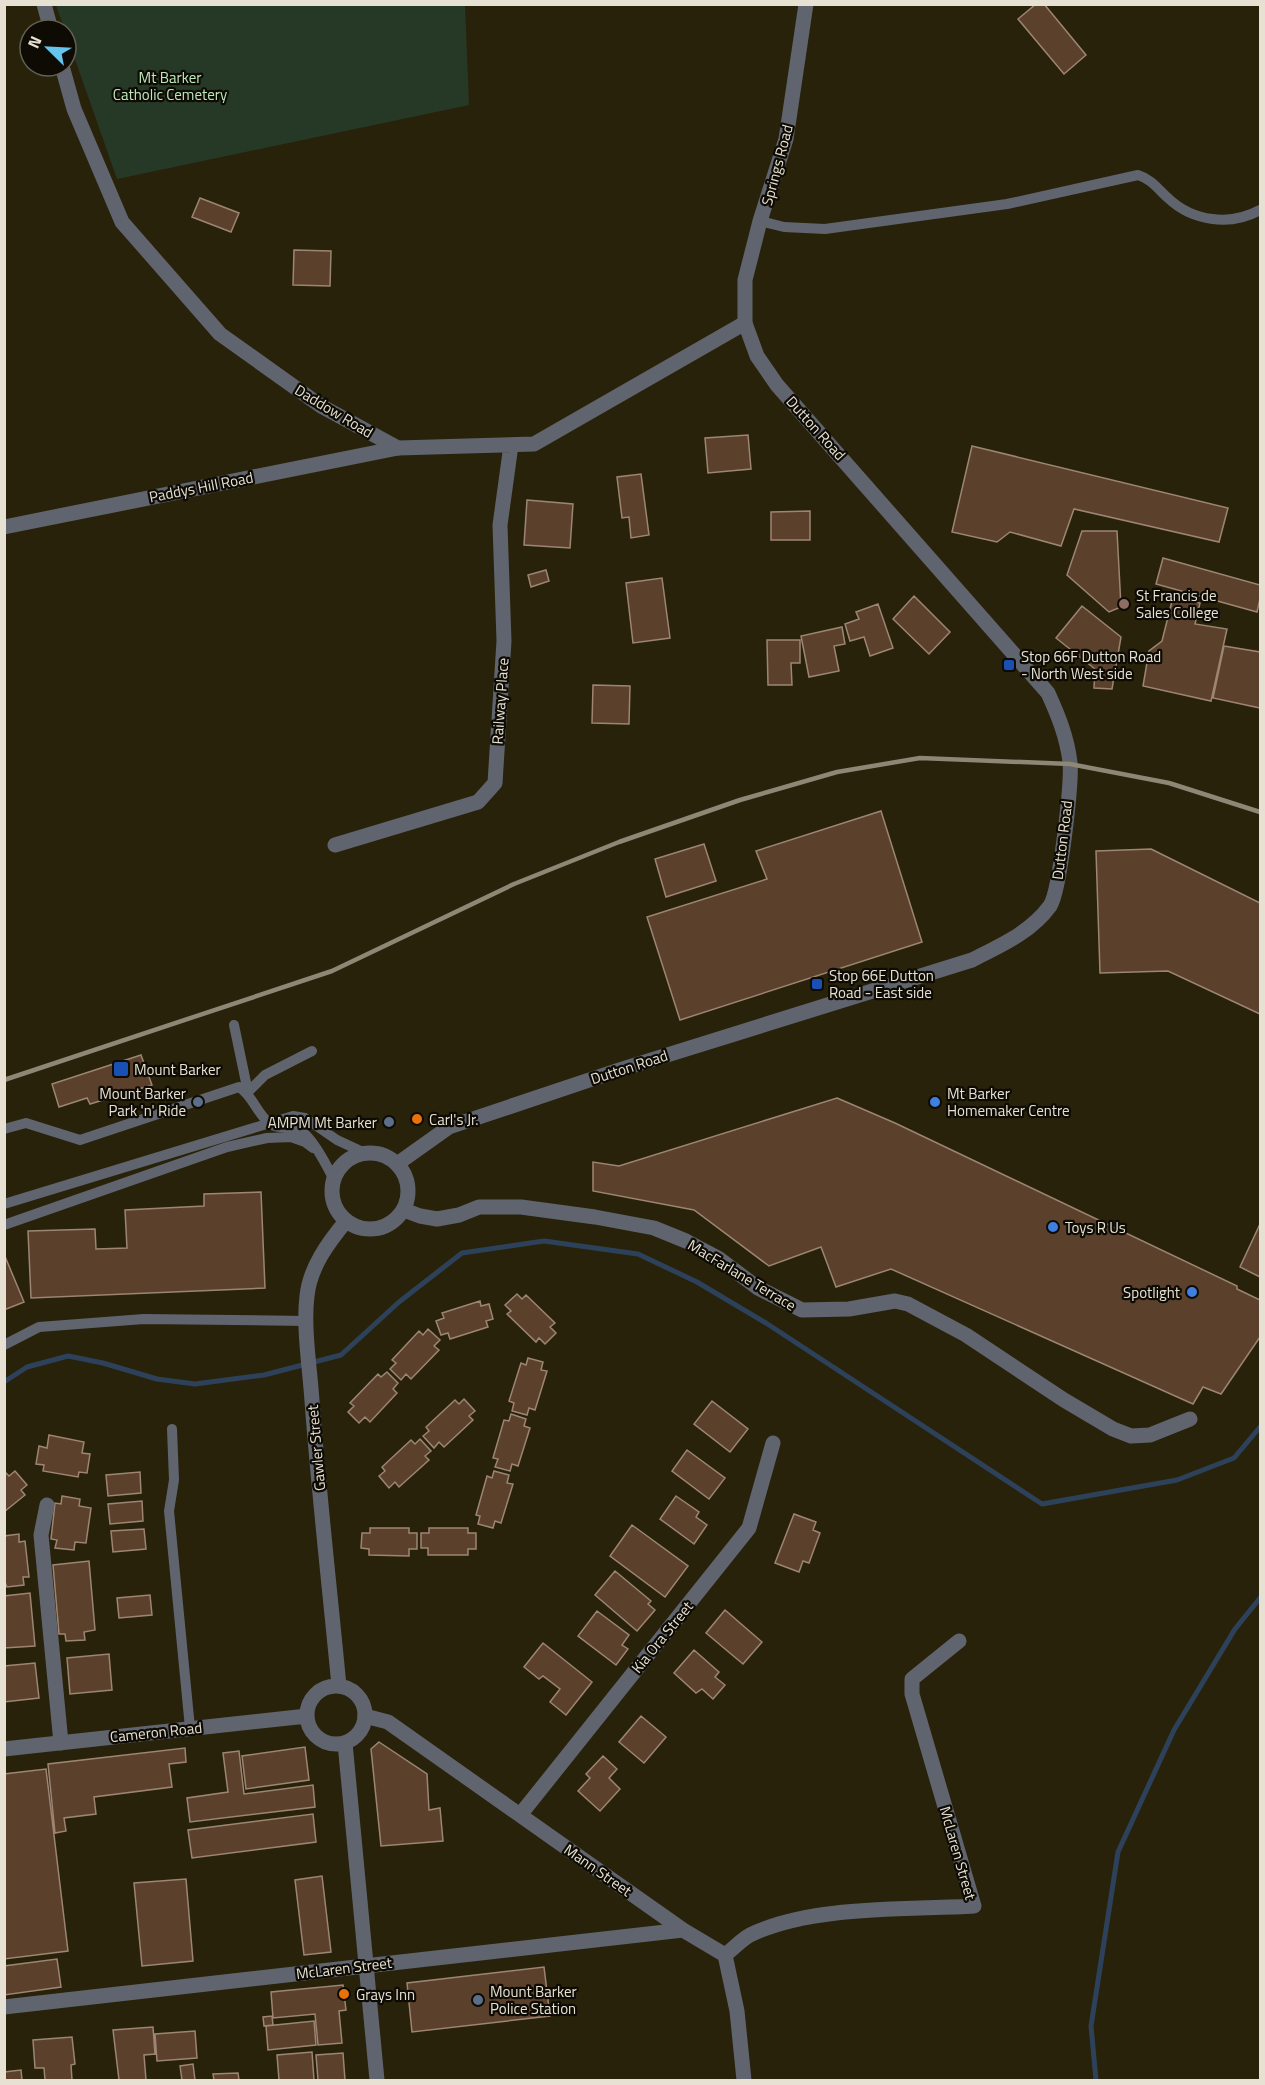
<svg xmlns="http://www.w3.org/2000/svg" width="1265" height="2085" viewBox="0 0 1265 2085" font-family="'Titillium Web',sans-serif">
<rect width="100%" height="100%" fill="#28220a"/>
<!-- green -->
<path fill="#263926" d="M56 5H465L469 105 117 179Z"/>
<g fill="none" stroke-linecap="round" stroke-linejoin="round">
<!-- stream -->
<path stroke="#2d425a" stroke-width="5" d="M4 1382 27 1367 68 1356 103 1363 157 1379 195 1384 264 1375 341 1355 399 1302 462 1253 544 1241 638 1254 697 1282 766 1323 1042 1504 1177 1480 1234 1458 1260 1427
M1096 2080 1091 2026 1118 1852 1174 1730 1235 1629 1260 1598"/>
</g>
<!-- building -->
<path fill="#5b412c" stroke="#9d8573" stroke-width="1.5" d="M1036 4H1044L1086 55 1064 74 1018 19Z
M200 198 239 213 231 232 192 217Z
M294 250 331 251 330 286 293 285Z
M748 435 751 469 708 473 705 438Z
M972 446 1228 508 1219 542 1074 509 1061 546 1010 532 997 542 952 532Z
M641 474 649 535 631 538 629 517 622 518 617 477Z
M527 500 573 504 570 548 524 545Z
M810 511V540H771V512Z
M1082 531H1117L1121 607 1109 612 1067 575Z
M1163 558 1260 585V599L1257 612 1156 584Z
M546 570 549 581 531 587 528 575Z
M662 578 670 638 633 643 626 583Z
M914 596 950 632 929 654 893 619Z
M1173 597 1200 603 1195 624 1227 629 1211 701 1143 686 1149 651 1162 641Z
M878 604 893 648 870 656 864 637 850 641 845 624 859 619 856 612Z
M1082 606 1121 637 1112 689 1094 688 1095 669 1056 638Z
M842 627 845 644 834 646 839 671 809 677 801 636Z
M767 640H800V663H791L792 685H768Z
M1224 646 1260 652V708L1213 698Z
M593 685 630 686 629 724 592 723Z
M881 811 922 942 680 1020 647 917 767 879 756 851Z
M704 844 716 881 666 897 655 859Z
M1151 849 1260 903V1014L1168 971 1100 973 1096 851Z
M141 1055 152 1085 90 1104 87 1098 59 1107 52 1084Z
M837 1098 895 1123 1237 1286V1289L1260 1300V1337L1221 1394 1203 1387 1193 1404 891 1269 836 1287 821 1247 769 1266 694 1210 593 1191V1162L619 1166Z
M261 1192 265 1288 31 1298 28 1231 95 1229 96 1249 127 1248 125 1210 204 1206V1194Z
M1260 1224V1277L1240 1267Z
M4 1254 24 1302 4 1310Z
M517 1294 522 1299 526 1295 555 1323 550 1327 556 1333 545 1344 539 1338 536 1342 507 1314 511 1311 505 1305Z
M480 1301 481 1306 489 1304 493 1319 486 1321 488 1327 450 1339 448 1333 441 1335 436 1321 444 1318 442 1313Z
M428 1329 440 1340 434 1346 439 1350 411 1379 406 1374 401 1380 390 1369 396 1363 392 1360 419 1331 423 1335Z
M528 1358 543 1362 541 1370 547 1371 535 1410 529 1408 527 1415 512 1411 514 1403 509 1401 521 1363 526 1365Z
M387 1372 398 1383 393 1389 397 1393 370 1422 365 1417 359 1423 348 1412 354 1406 350 1403 378 1374 381 1377Z
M464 1399 475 1411 469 1416 473 1420 444 1447 439 1442 434 1448 423 1436 429 1431 426 1427 455 1400 459 1404Z
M712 1401 748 1429 730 1452 694 1424Z
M511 1414 526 1419 524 1426 530 1428 518 1466 512 1464 510 1471 495 1467 498 1459 493 1458 504 1420 509 1421Z
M49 1435 84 1442 82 1453 90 1454 87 1473 79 1472 78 1477 43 1471 44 1465 36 1464 39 1446 47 1448Z
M420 1439 431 1451 425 1456 429 1460 399 1487 395 1482 389 1488 379 1476 385 1471 382 1467 411 1440 415 1444Z
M687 1450 725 1478 709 1499 672 1471Z
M4 1471 9 1476 15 1471 27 1485 21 1490 25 1495 4 1512Z
M494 1471 509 1475 507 1483 513 1484 501 1523 495 1521 493 1528 478 1524 480 1516 476 1515 487 1476 492 1478Z
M140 1472 141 1493 108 1496 106 1475Z
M62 1496 80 1499 79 1506 91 1508 86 1543 75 1542 74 1550 55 1548 57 1540 51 1539 55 1503 61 1504Z
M676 1496 699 1512 696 1517 707 1525 694 1544 660 1519Z
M142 1501 143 1521 110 1524 108 1504Z
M794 1514 816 1522 813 1530 820 1533 809 1563 803 1561 799 1572 775 1563Z
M632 1525 688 1566 665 1597 610 1556Z
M370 1528H409V1533H417V1549H409V1556L369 1555V1549L361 1548 362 1533H370Z
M429 1528H468V1533H476V1549H468V1555H428V1548H421V1533H429Z
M144 1529 146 1549 113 1552 111 1531Z
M19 1534V1542L25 1541 29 1577H23L24 1585 7 1587 4 1580V1536Z
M89 1561 95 1630 84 1632 85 1640 66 1641 65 1634H59L53 1565Z
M615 1571 651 1601 648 1604 655 1610 637 1631 595 1595Z
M30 1593 35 1646 4 1648V1596Z
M150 1595 152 1615 119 1618 117 1598Z
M725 1610 762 1642 743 1664 706 1633Z
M597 1611 629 1635 622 1645 628 1649 616 1665 578 1636Z
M543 1643 592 1682 566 1715 550 1702 560 1689 543 1676 539 1679 524 1667Z
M694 1650 719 1672 715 1677 725 1685 713 1699 702 1689 696 1693 674 1673Z
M109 1654 112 1690 70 1694 67 1658Z
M35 1663 39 1698 4 1702V1666Z
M641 1716 666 1737 644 1763 619 1742Z
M379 1742 427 1774 429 1810 440 1808 443 1841 381 1846 371 1749Z
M305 1747 309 1780 246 1789 242 1756Z
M185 1748 186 1762 169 1764 172 1787 94 1797 96 1814 64 1818 66 1831 55 1833 48 1764Z
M239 1751 244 1794 313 1785 315 1807 190 1822 187 1798 228 1792 223 1753Z
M603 1756 617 1769 609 1778 620 1789 600 1811 578 1791 590 1778 586 1774Z
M46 1769 68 1951 4 1959V1774Z
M313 1814 316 1842 192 1858 188 1830Z
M322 1876 331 1952 304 1955 295 1880Z
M186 1879 193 1961 142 1966 134 1883Z
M57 1959 61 1987 4 1995V1966Z
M544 1967 550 2016 412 2032 407 1983Z
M343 1985 346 2010 339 2011 342 2043 318 2045 315 2014 273 2018 271 1992Z
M272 2016 273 2025 264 2026 263 2017Z
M314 2021 316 2045 268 2050 266 2026Z
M153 2027 155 2054 144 2055 146 2080H119L113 2030Z
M195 2031 197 2058 157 2061 155 2034Z
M72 2037 75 2064 71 2065 72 2080H45L44 2068H35L33 2040Z
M312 2052 314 2080H279L277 2055Z
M343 2053 345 2080H318L316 2055Z
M193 2064 195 2080H182L180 2066Z
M21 2070 22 2080H4V2072Z
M238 2073 239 2080H214L213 2074Z"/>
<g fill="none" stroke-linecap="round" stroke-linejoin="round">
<!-- service -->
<path stroke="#60646e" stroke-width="10" d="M760 221 784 227 825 229 1007 204 1138 175C1151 179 1158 189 1168 198 1193 222 1231 226 1260 210
M234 1025 248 1092 265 1075 312 1051
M4 1129 26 1123 80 1140 239 1087C253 1096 256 1112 269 1123 276 1129 287 1126 296 1128 310 1132 327 1166 334 1180
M4 1204 293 1116 305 1118 337 1140 365 1153
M4 1225 227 1147 267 1138 291 1137 305 1142 313 1148
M4 1345 39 1327 144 1319 307 1321
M172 1429 174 1480 169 1511 190 1728"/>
<!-- minor -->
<path stroke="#60646e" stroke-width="15" d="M44 4 51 30
M62 66 74 109 122 222 220 334 321 406 398 448 534 444 745 323
M335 845 478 802 495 783 504 641 500 525 511 445
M404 1210 420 1216 437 1219 459 1215 479 1207H521L595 1217 654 1228 686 1241 718 1258 758 1288 802 1310 849 1309 895 1301 908 1304 966 1335 1064 1400 1113 1429 1131 1436 1150 1435 1190 1419
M47 1505 41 1535 61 1743
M365 1716 388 1722 683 1930 725 1955 737 2011 744 2080
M520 1815 749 1528 773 1443
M725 1955C733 1949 741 1940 750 1935 811 1905 907 1910 974 1906L912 1694V1679L959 1641"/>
<!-- tertiary -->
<path stroke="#60646e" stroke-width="15" d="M4 527 398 448
M332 1191a38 38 0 1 1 76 0a38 38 0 1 1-76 0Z
M397 1164 449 1127 619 1070 972 960C1001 945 1030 933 1050 906 1060 891 1072 782 1070 762 1067 737 1058 715 1048 693L777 385 757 356 745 323V280L760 221 786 139 806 4
M307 1715a29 29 0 1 1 58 0a29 29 0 1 1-58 0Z
M339 1686C330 1591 319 1496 312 1401 310 1369 303 1328 307 1296 310 1267 328 1243 346 1221
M345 1743 377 2080
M4 1749 307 1716
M4 2007 683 1930"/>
<!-- rail -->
<path stroke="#8d8875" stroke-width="4.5" d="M4 1080 332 971 514 884 619 842 740 800 837 772 920 758 1070 764 1169 783 1260 812"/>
</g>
<!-- markers -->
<circle fill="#8d6e63" stroke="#0e0b04" stroke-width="2" cx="1124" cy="604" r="6"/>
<g fill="#1a4fb4" stroke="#0e0b04" stroke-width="2">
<rect x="1003" y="659" width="12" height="12" rx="3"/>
<rect x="811" y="978" width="12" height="12" rx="3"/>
<rect x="113" y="1061" width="16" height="16" rx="3"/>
</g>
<g fill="#5c6f8a" stroke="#0e0b04" stroke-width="2">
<circle cx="198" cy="1102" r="6"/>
<circle cx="389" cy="1122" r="6"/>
<circle cx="478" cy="2000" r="6"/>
</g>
<g fill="#3f7fe0" stroke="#0e0b04" stroke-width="2">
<circle cx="935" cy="1102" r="6"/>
<circle cx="1053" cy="1227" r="6"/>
<circle cx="1192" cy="1292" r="6"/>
</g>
<g fill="#e8710a" stroke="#0e0b04" stroke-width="2">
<circle cx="417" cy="1119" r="6"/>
<circle cx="344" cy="1994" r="6"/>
</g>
<g text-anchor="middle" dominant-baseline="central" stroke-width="4.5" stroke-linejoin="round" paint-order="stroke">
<!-- park labels -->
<g font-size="15" fill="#bce9bb" stroke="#0e0b04">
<text x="170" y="77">Mt Barker<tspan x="170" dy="17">Catholic Cemetery</tspan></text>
</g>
<!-- street labels -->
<g font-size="15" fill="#e6e1d3" stroke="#0e0b04">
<text transform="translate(777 165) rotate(-75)">Springs Road</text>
<text transform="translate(334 411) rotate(31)">Daddow Road</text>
<text transform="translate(816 428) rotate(48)">Dutton Road</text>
<text transform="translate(201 487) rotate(-11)">Paddys Hill Road</text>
<text transform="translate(500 701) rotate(-86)">Railway Place</text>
<text transform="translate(1062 840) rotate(-83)">Dutton Road</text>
<text transform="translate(629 1067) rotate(-18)">Dutton Road</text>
<text transform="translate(742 1275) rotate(31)">MacFarlane Terrace</text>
<text transform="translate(316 1448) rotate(-95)">Gawler Street</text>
<text transform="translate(662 1637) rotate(-51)">Kia Ora Street</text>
<text transform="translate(156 1732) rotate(-6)">Cameron Road</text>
<text transform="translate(958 1853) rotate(74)">McLaren Street</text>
<text transform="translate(598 1870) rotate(35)">Mann Street</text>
<text transform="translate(344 1968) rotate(-7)">McLaren Street</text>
</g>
<!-- poi labels -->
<g font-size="15" fill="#e6e1d3" stroke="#0e0b04" text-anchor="start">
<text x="1136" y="595">St Francis de<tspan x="1136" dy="17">Sales College</tspan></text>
<text x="1021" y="656">Stop 66F Dutton Road<tspan x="1021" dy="17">- North West side</tspan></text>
<text x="829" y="975">Stop 66E Dutton<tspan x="829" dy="17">Road - East side</tspan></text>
<text x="134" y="1069">Mount Barker</text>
<text x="186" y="1093" text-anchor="end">Mount Barker<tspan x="186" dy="17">Park 'n' Ride</tspan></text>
<text x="947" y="1093">Mt Barker<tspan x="947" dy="17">Homemaker Centre</tspan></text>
<text x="429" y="1119">Carl's Jr.</text>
<text x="377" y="1122" text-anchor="end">AMPM Mt Barker</text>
<text x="1065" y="1227">Toys R Us</text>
<text x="1180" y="1292" text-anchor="end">Spotlight</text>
<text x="490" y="1991">Mount Barker<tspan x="490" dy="17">Police Station</tspan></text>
<text x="356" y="1994">Grays Inn</text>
</g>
</g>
<!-- border -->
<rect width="1265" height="2085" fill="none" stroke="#e6e1d3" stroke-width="12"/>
<!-- north arrow -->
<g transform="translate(48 48) rotate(294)"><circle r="28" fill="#0e0b04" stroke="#646157" stroke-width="1.5"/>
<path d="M0-4.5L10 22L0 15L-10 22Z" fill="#64c5ee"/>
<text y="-9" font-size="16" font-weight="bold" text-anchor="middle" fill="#e6e1d3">N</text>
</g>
</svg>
